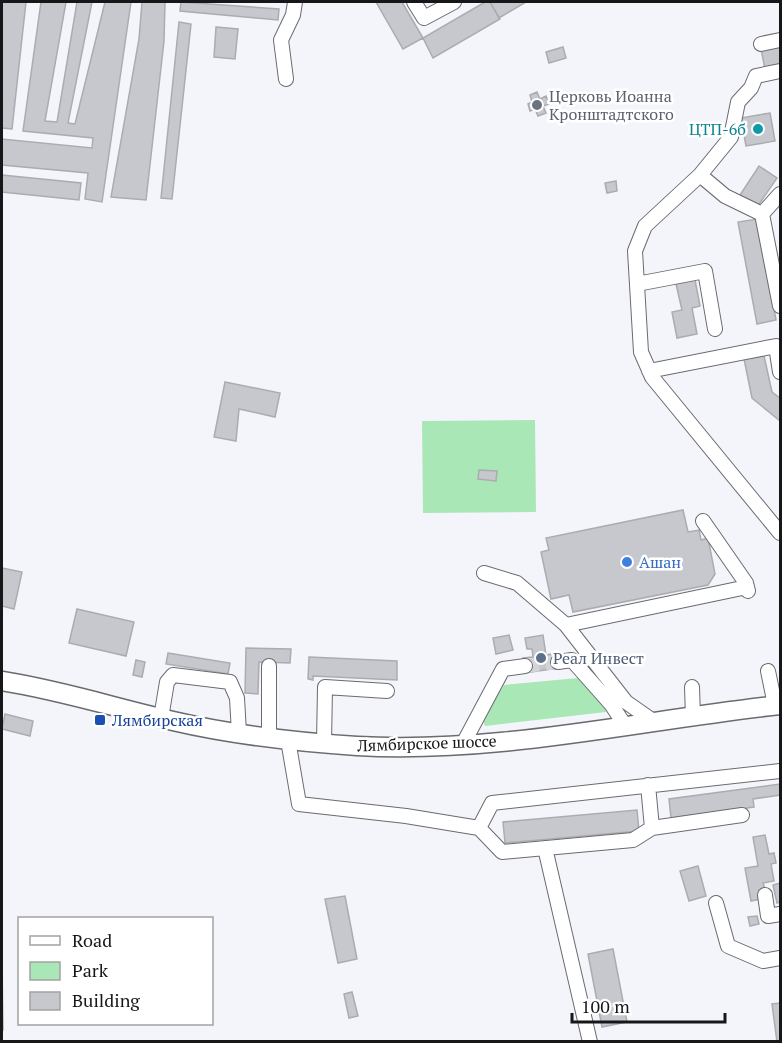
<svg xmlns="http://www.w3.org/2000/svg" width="782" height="1043" viewBox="0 0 782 1043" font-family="'PT Serif',serif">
<rect width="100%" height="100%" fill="#f3f5fa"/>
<!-- green -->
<path fill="#aae7b7" d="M535 420 536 512 423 513 422 421Z
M578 678 605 707 606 712 485 726 483 721 504 685Z"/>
<!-- building -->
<path fill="#c6c8cd" stroke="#aaacb0" stroke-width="1.5" d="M2 2H26L12 129 2 128Z
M41 2H66L45 121 57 122 77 2H92L68 123 75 124 105 2H131L102 202 85 199 88 173 2 165V139L92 148 93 138 23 131Z
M142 2H165L164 41 146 200 111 197 139 39Z
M181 2 279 9 278 20 180 11Z
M376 2H402L423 38 403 49Z
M485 2H490L500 19 433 58 423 38Z
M490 2H526L499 18Z
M179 22 191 24 172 199 161 198Z
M216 27 238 29 235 59 214 57Z
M780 46V66L765 69 761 49Z
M563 47 566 58 549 63 546 52Z
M537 92 540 99 546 96 549 104 543 106 546 113 538 116 535 109 530 111 528 104 532 102 530 95Z
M770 113 775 141 746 146 741 118Z
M759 166 777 178 757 207 740 195Z
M2 175 81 183 79 200 2 192Z
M616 181 617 191 607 193 605 183Z
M757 219 776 320 757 324 738 222Z
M695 280 700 306 692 308 697 334 677 338 672 312 682 310 676 284Z
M764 356 772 392 780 398V421L752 398 744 359Z
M225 382 280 393 275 417 239 409 236 441 214 437Z
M479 470 497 471 496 481 478 479Z
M683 510 688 532 699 530 701 540 708 538 715 574 708 585 573 612 569 595 551 599 541 552 549 550 546 538Z
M2 568 22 572 14 609 2 606Z
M77 609 134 622 126 656 69 643Z
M509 635 513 650 496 654 493 638Z
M543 635 546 655 556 653 558 668 525 673 523 658 533 657 532 649H527L525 638Z
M246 648 291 649 290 663 259 662 258 694 245 693Z
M168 653 230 663 228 674 166 664Z
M309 657 397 661V680L313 676V680L308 679Z
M136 660 145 662 142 677 133 675Z
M5 714 33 721 30 736 2 729Z
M780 784V795L753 799 754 807 671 818 669 799Z
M637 810 639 831 505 843 503 822Z
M765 835 769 854 774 853 776 863 771 864 774 881 763 883 765 889 759 890 761 899 751 901 745 868 758 866 753 837Z
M698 866 706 896 689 901 680 871Z
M780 883V902L777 903 773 885Z
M345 896 357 959 338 963 325 899Z
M757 916 759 924 750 926 748 917Z
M613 949 627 1022 602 1027 588 954Z
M2 963 3 1030H2Z
M352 992 358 1016 349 1018 344 994Z
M780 1003V1042H777L772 1004Z"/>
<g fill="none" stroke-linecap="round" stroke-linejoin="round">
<!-- minor-tunnel -->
<path stroke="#d2d4d8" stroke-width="14" stroke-dasharray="14 7" stroke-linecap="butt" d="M525 666 558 662"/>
<!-- minor casing -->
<g stroke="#696b6f" stroke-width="16">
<path id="minor" d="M414 2 424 18 454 2
M761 44 780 40
M286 79 281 40 293 15 295 2
M700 175 731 137 738 102 751 88 756 76 780 71
M780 194 762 214 725 196 700 175 645 226 635 251 641 352 652 377 780 533
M762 214 780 306
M637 284 705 271 715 329
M649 371 776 346 780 372
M703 521 746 583 748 591
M484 573 517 583 566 625 626 702 656 723
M566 625 747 587
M558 662 572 660 611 704 626 727
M768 671 775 705
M692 687 693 717
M161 718 167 682 173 675 230 682 237 698 239 733
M269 737V666
M288 740 299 804 406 816 479 828 502 852 633 840 652 828 742 815
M324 743 325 687 387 691
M463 744 503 669 525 666
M648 785 652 828
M479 828 492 803 780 771
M545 848 590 1042
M765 895 768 916 780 914
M716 903 728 946 763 961 780 958"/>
</g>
<!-- major casing -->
<g stroke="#696b6f" stroke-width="21">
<path id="major" d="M2 681C60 690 116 708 173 721 233 735 296 742 357 746 499 754 640 720 780 705"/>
</g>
<!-- minor -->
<use href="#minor" stroke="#fff" stroke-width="14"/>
<!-- major -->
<use href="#major" stroke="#fff" stroke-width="18"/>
</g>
<!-- markers -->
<circle fill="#6b7280" stroke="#fff" stroke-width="2" cx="537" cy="105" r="6"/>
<circle fill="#0f9aa8" stroke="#fff" stroke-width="2" cx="758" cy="129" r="6"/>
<circle fill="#3f7fe0" stroke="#fff" stroke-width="2" cx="627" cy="562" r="6"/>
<circle fill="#5c6f8a" stroke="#fff" stroke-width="2" cx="541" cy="658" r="6"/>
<rect fill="#1a4fb4" stroke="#fff" stroke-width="2" x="94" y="714" width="12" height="12" rx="3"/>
<g text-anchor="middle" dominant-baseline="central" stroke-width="5" stroke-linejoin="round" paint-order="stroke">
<!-- worship labels -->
<g font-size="16" fill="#5b616d" stroke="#fff" text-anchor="start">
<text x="549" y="96">Церковь Иоанна<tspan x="549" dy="18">Кронштадтского</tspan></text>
</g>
<!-- culture labels -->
<g font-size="16" fill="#0d838f" stroke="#fff" text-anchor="end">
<text x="746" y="129">ЦТП-6б</text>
</g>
<!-- shop labels -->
<g font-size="16" fill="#366cbe" stroke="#fff" text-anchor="start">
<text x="639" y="562">Ашан</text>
</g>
<!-- service labels -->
<g font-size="16" fill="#4e5e75" stroke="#fff" text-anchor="start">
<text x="553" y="658">Реал Инвест</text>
</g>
<!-- transit labels -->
<g font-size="16" fill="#164399" stroke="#fff" text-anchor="start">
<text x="112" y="720">Лямбирская</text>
</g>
<!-- street labels -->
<g font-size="16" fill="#161719" stroke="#fff">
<text transform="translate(427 743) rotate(-2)">Лямбирское шоссе</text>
</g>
</g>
<!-- border -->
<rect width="782" height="1043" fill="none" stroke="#161719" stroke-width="6"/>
<!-- legend -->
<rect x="18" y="917" width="195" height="108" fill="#ffffff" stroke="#a2a2a3" stroke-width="1.5"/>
<rect x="30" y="936" width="30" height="9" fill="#ffffff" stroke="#a2a2a3" stroke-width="1.5"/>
<text x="72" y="947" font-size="18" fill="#161719">Road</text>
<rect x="30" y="962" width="30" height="18" fill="#aae7b7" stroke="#a2a2a3" stroke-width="1.5"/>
<text x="72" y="977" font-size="18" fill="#161719">Park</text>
<rect x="30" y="992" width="30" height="18" fill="#c6c8cd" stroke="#a2a2a3" stroke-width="1.5"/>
<text x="72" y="1007" font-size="18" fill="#161719">Building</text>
<!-- scale -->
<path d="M572 1013v9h153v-9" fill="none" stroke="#161719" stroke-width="3"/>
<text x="581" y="1013" font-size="18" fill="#161719" stroke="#ffffff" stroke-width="4.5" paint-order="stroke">100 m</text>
</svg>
